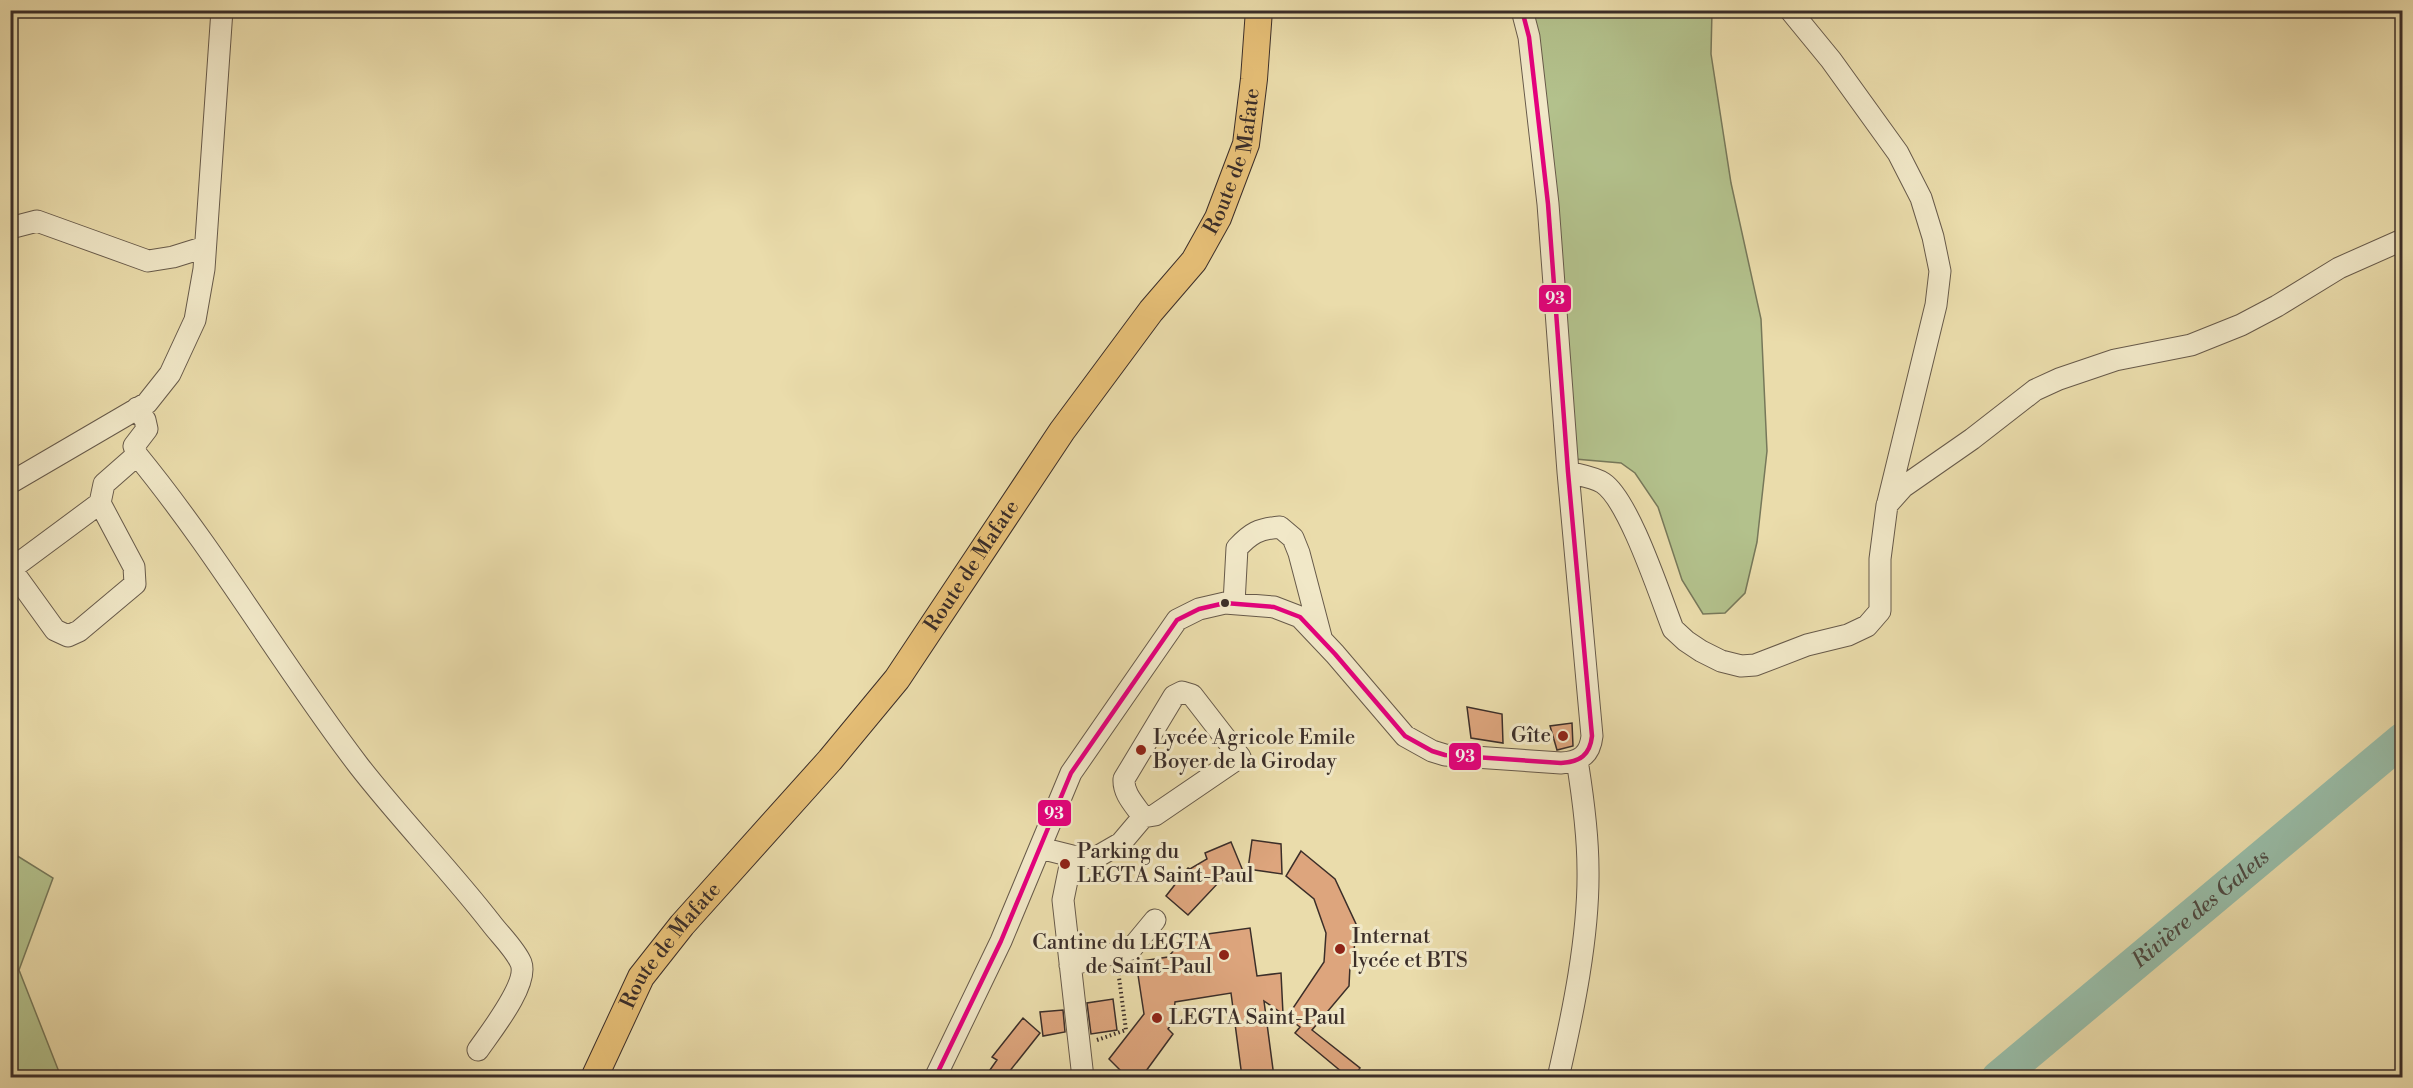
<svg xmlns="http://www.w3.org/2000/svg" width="2413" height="1088" viewBox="0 0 2413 1088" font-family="'Libre Bodoni',serif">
<rect width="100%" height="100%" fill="#eadcab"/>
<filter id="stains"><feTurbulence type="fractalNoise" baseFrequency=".00333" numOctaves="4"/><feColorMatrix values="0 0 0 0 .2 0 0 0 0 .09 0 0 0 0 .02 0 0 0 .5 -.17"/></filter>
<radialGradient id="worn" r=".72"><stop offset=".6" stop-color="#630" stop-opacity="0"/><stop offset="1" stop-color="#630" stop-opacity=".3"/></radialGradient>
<!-- green -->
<path fill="#b3c18c" stroke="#77785a" stroke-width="1.5" d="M1528 11H1712L1711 54 1731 183 1761 319 1767 451 1757 542 1745 593 1725 613 1703 614 1682 580 1658 507 1635 473 1621 463 1575 459Z
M11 852 53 878 19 970 61 1077H11Z"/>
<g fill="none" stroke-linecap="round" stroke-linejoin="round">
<!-- river -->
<path stroke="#98bca7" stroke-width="34" id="s1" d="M1998 1078 2402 740"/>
</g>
<!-- building -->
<path fill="#dda57d" stroke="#3b2e29" stroke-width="1.5" d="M1467 707 1502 714 1503 743 1471 738Z
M1572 723 1573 746 1557 750 1550 726Z
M1252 840 1281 844 1282 874 1248 869Z
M1231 842 1243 871 1219 882 1188 915 1166 896 1188 868 1190 869 1207 859 1205 853Z
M1301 851 1335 879 1356 924 1353 966H1350L1349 986 1312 1030 1360 1068 1354 1077H1348L1295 1033 1300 1027 1287 1017 1324 962 1326 933 1314 899 1286 876Z
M1250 928 1257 976 1281 973 1283 1014 1264 1001 1274 1077H1242L1231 993 1175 1002 1173 1021 1168 1029 1173 1034 1146 1071 1125 1075 1109 1059 1144 1014 1136 962 1168 957 1186 937Z
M1113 999 1117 1030 1091 1034 1087 1003Z
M1063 1010 1065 1032 1043 1036 1040 1012Z
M1023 1018 1040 1033 1005 1077H985L997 1060 992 1057Z"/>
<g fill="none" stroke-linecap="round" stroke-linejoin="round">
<!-- minor casing -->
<g stroke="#675a4a" stroke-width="23">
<path id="minor" d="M1790 10 1831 60 1898 153 1921 198 1933 237 1940 271 1936 305 1888 502
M10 228 37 221 148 261 173 257 205 247
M137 408 145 420 147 429 134 446 137 455C218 554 282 665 359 766 401 820 449 869 491 923 500 935 515 949 521 963 529 984 491 1031 478 1050
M1568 472C1579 475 1594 477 1603 483 1629 500 1660 596 1673 629L1686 641 1701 651 1721 661 1741 666 1755 665 1807 645 1848 635 1867 626 1880 611V559L1887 505 1903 487 1972 439 2035 390 2059 379 2115 360 2191 345 2241 325 2277 306 2339 268 2402 240
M10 483 147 403 170 374 195 320 204 269 222 10
M100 503 134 567 135 584 79 631 68 636 55 630 11 569 100 503 104 484 137 455
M1234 603 1237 548C1251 533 1258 529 1280 527L1293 538 1299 553 1321 637
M1040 848 1072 856 1063 900 1083 1078
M1072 856 1095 858 1121 843 1143 817 1155 815 1240 757 1192 695 1182 692 1174 696 1124 779C1123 794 1135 805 1143 817
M1070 965 1131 949 1155 920
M935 1078 1001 941 1071 773 1177 620 1199 609 1225 603 1274 607 1300 617 1335 654 1405 736 1432 751 1445 755 1561 763C1580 762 1590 755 1592 736L1568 472 1548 204 1529 37 1522 10
M1558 1078C1573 1013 1589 936 1588 870 1588 833 1583 797 1577 760"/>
</g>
<!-- major casing -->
<g stroke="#3b2e29" stroke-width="28">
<g id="major">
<path id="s2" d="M594 1078 641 977 682 925 830 760 897 679 1062 431 1151 311 1194 261 1218 218 1246 144 1254 79 1259 10"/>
</g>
</g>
<!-- path -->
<path stroke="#3b2e29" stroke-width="4" stroke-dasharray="1.5 3" stroke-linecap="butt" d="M2325 10 2354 14 2360 10
M1097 1040 1126 1030 1118 970"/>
<!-- minor -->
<use href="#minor" stroke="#f1e8c8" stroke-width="21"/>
<!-- major -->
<use href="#major" stroke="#e5be76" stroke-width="26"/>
<!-- bus-1 casing -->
<g stroke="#f1e8c8" stroke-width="9">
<path id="bus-1" d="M935 1078 1001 941 1071 773 1177 620 1199 609 1225 603 1274 607 1300 617 1335 654 1405 736 1432 751 1445 755 1561 763C1580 762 1590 755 1592 736L1568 472 1548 204 1529 37 1522 10"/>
</g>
<!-- bus-1 -->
<use href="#bus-1" stroke="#e5007d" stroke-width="4.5"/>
</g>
<!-- markers -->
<circle fill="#3b2e29" stroke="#f1e8c8" stroke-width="2" cx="1225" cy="603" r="5"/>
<g fill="#8f2418" stroke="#f1e8c8" stroke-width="2">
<circle cx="1563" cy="736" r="6"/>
<circle cx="1141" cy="750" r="6"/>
<circle cx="1065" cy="864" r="6"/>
<circle cx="1340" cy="949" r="6"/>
<circle cx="1224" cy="955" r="6"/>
<circle cx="1157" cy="1018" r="6"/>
</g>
<g text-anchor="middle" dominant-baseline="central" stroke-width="6" stroke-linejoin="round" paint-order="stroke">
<!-- street labels -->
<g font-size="21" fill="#3b2e29" stroke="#f1e8c8">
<text stroke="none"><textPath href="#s2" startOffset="1126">Route de Mafate</textPath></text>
<text stroke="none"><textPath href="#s2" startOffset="640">Route de Mafate</textPath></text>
<text stroke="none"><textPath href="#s2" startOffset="154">Route de Mafate</textPath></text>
</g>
<!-- poi labels -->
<g font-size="21" fill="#3b2e29" stroke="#f1e8c8" text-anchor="start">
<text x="1551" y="736" text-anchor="end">Gîte</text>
<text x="1153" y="738">Lycée Agricole Emile<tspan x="1153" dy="24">Boyer de la Giroday</tspan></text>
<text x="1077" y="852">Parking du<tspan x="1077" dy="24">LEGTA Saint-Paul</tspan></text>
<text x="1352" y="937">Internat<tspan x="1352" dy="24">lycée et BTS</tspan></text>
<text x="1212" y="943" text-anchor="end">Cantine du LEGTA<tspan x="1212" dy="24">de Saint-Paul</tspan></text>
<text x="1169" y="1018">LEGTA Saint-Paul</text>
</g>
<!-- water labels -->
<g font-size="22" font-style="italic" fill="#4e4a42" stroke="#f1e8c8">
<text stroke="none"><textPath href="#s1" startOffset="264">Rivière des Galets</textPath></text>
</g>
</g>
<g stroke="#f1e8c8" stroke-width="2">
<rect x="1538" y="284" width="34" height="29" rx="6" fill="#e5007d"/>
<rect x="1448" y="742" width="34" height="29" rx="6" fill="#e5007d"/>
<rect x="1037" y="799" width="35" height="28" rx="6" fill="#e5007d"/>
</g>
<g font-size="16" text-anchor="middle" font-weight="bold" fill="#fff">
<text x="1555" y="304">93</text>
<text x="1465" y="762">93</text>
<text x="1054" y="819">93</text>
</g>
<!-- margin -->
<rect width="2413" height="1088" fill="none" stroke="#eadcab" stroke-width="36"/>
<rect x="12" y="12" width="2389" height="1064" fill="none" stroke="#3b2e29" stroke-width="3"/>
<rect x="18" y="18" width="2377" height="1052" fill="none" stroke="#3b2e29" stroke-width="1.5"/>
<rect width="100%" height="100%" filter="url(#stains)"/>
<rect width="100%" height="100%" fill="url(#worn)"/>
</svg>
